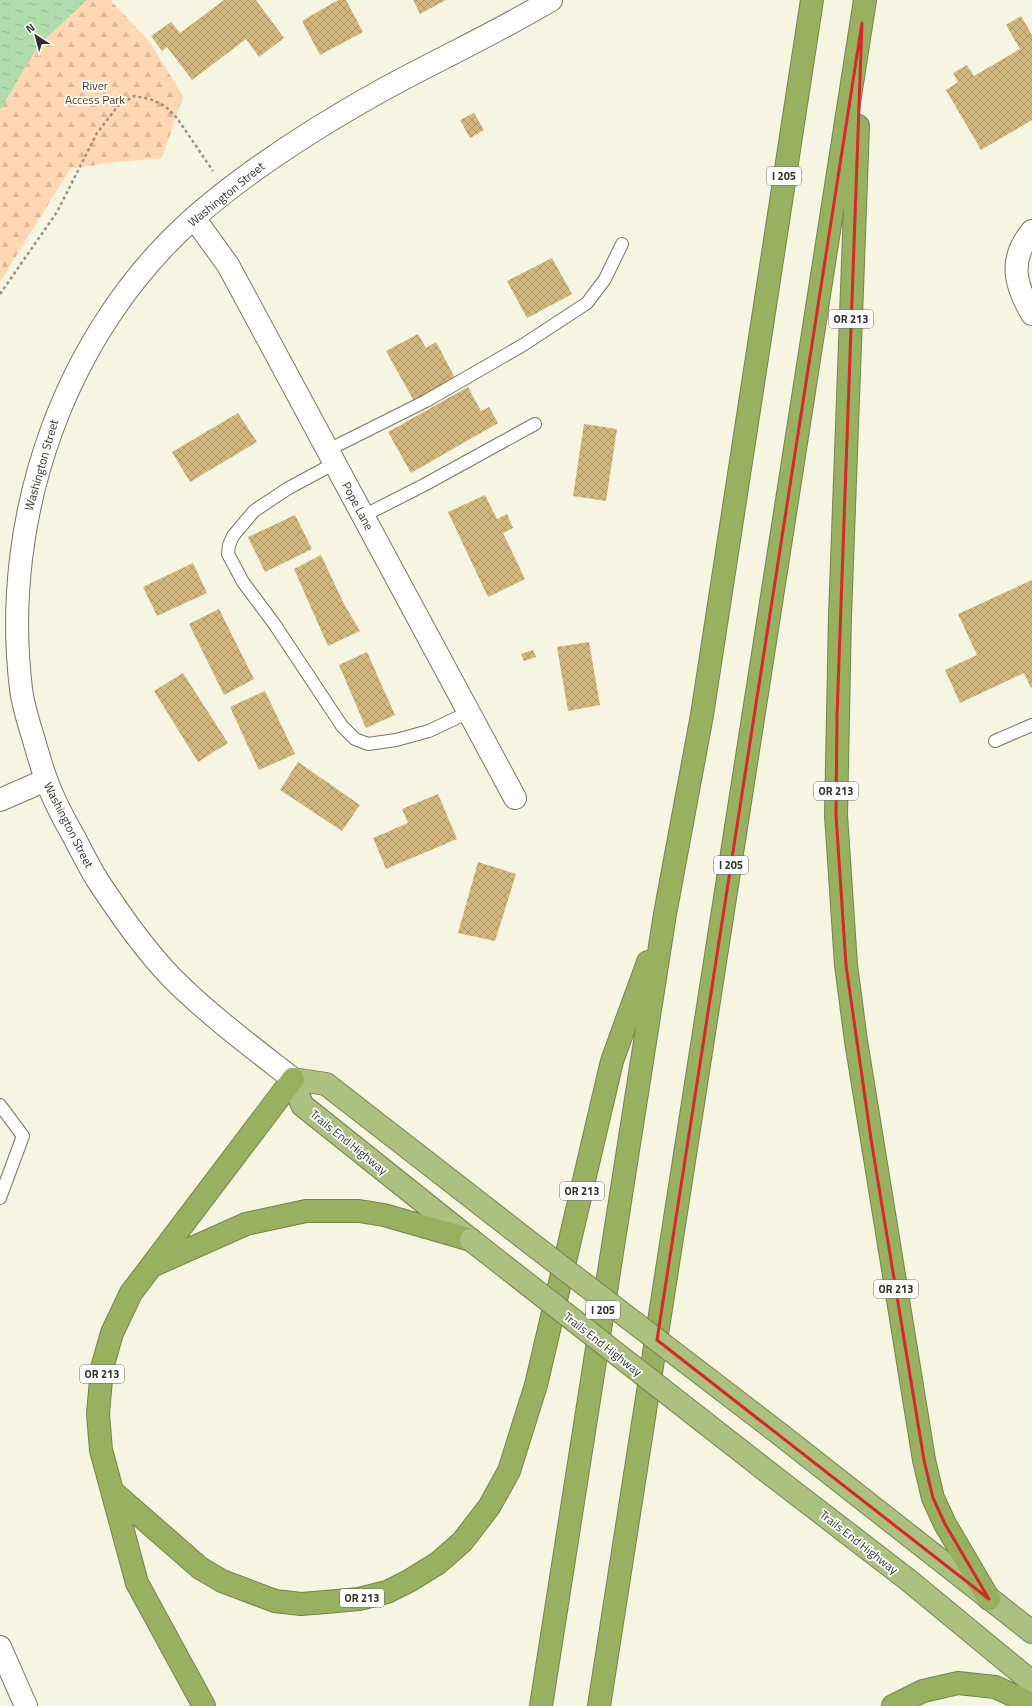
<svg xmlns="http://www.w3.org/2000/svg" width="1032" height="1706" viewBox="0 0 1032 1706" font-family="'Titillium Web',sans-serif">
<defs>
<pattern id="forest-firs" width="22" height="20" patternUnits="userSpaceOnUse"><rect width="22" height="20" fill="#ffd8b3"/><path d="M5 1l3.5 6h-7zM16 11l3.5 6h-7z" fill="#dbba9a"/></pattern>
<pattern id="water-ripples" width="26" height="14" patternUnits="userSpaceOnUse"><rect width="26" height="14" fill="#b0dbab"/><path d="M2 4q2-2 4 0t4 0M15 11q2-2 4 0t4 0" fill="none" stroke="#98bc93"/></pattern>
<pattern id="building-cross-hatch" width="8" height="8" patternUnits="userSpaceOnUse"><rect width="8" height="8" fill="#d2b77e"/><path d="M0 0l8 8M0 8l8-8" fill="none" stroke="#ab9567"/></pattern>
</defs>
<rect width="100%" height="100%" fill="#f6f5e2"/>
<!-- forest -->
<path fill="url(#forest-firs)" d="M87 0H110L149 41 183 96 162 158 115 162 70 169 0 282V110L38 46Z"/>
<!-- water -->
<path fill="url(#water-ripples)" d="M0 0H87L38 46 0 110Z"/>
<!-- building -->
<path fill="url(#building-cross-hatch)" d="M224 0H256L284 38 259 57 246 39 192 80 167 47 162 51 151 36 171 22 180 33Z
M338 0H346L363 32 320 55 302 21Z
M413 0H446L420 14Z
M1021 16 1032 35V120L981 150 946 90 958 82 953 73 967 65 974 76 1020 49 1006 25Z
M474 113 484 130 470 138 460 120Z
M552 258 572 294 527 318 507 281Z
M418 334 426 348 436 342 455 378 414 401 386 351Z
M468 387 481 411 489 407 498 423 411 473 388 432Z
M238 413 257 442 190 482 172 452Z
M584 424 617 429 606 501 573 496Z
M485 495 497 519 507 514 513 528 503 533 525 579 488 597 448 512Z
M295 515 312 549 265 572 248 537Z
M321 555 344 604 360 631 328 646 294 569Z
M193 563 207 593 157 616 143 587Z
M1032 580V687L1031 688 1024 673 960 703 945 670 977 655 958 614Z
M219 609 254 679 224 695 189 624Z
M589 642 600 705 568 711 557 647Z
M533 650 536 657 524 661 521 654Z
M367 652 395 715 366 728 339 665Z
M183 673 228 743 198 762 154 691Z
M265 691 295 754 259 770 230 707Z
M298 762 360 805 342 831 280 790Z
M438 794 457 839 386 869 373 838 408 823 402 809Z
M478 862 516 874 495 941 458 933Z"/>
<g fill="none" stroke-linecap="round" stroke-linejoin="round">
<!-- service casing -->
<g stroke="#777666" stroke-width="14">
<path id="service" d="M328 450 426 401 523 345 587 303 605 279 622 244
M335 463 287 489 254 511 233 536 229 545 228 554 243 582 275 625 342 726 355 739 368 744 396 740 429 731 469 712
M363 516 424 485 535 424
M995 741 1032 725
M0 1105 23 1136 0 1198"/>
</g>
<!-- minor casing -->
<g stroke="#777666" stroke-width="24">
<path id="minor" d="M194 218 228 265 515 798
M1032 231C1008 260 1015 285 1032 314
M0 800 46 780
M293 1079C252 1047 209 1015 172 978 144 949 120 914 98 881 89 867 82 852 74 837 63 818 53 799 46 779 41 765 37 751 33 737 28 721 23 705 21 689 0 516 65 331 196 216 254 166 319 125 386 88 441 58 498 32 551 0
M0 1647 26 1706"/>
</g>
<!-- trunk casing -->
<g stroke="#74844d" stroke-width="24">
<path id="trunk" d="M471 1240 302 1105 293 1079 326 1084 537 1248
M781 1435 1032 1632
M773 1476 907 1579 1032 1682"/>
</g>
<!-- motorway casing -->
<g stroke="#74844d" stroke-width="24">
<path id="motorway" d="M858 126 840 616 836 815 846 965 856 1041 924 1460 933 1498 945 1524 989 1599
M154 1265 246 1224 306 1211H359L384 1215 471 1240
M113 1492 200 1568 222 1581 275 1601 301 1604 326 1602 359 1599 387 1592 409 1581 438 1563 462 1542 489 1507 509 1471 536 1385 612 1061 648 962
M204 1706 137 1583 101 1450 98 1414 102 1368 112 1333 131 1293 293 1079
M541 1706 665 914 702 715 812 0
M599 1706 865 0
M893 1706 923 1691 958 1683 995 1687 1032 1704"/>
</g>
<!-- path -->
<path stroke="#939285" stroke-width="2.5" stroke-dasharray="3 3" stroke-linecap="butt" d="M0 294 57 212 97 133 118 106 134 96 150 99 165 106 177 118 213 171"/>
<!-- service -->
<use href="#service" stroke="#fff" stroke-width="12"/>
<!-- minor -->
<use href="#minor" stroke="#fff" stroke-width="22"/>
<!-- trunk -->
<use href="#trunk" stroke="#acc080" stroke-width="22"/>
<!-- motorway -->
<use href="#motorway" stroke="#98b160" stroke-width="22"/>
<!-- trunk-bridge casing -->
<g stroke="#74844d" stroke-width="24" stroke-linecap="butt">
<path id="trunk-bridge" d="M471 1240 773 1476
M537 1248 781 1435"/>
</g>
<!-- trunk-bridge -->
<use href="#trunk-bridge" stroke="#acc080" stroke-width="22"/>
</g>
<!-- marked area -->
<path fill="none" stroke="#d62828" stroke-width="3" stroke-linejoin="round" d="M862 23 837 716 836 815 846 965 871 1139 924 1460 933 1498 945 1524 989 1599 657 1340Z"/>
<g text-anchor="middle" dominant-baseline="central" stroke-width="3.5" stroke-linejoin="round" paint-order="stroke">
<!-- shield labels -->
<g fill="#fff" stroke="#6f6f6a" stroke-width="1">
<rect x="767" y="167" width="34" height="18" rx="3"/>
<rect x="829" y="310" width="44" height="18" rx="3"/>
<rect x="814" y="782" width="44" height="18" rx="3"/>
<rect x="714" y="856" width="34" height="18" rx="3"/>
<rect x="560" y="1182" width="44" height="18" rx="3"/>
<rect x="874" y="1280" width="44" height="18" rx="3"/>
<rect x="586" y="1301" width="34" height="18" rx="3"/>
<rect x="80" y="1365" width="44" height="18" rx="3"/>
<rect x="340" y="1589" width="44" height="18" rx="3"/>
</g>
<g font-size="11" font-weight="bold" fill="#31312a">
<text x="784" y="176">I 205</text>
<text x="851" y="319">OR 213</text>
<text x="836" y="791">OR 213</text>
<text x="731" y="865">I 205</text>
<text x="582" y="1191">OR 213</text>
<text x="896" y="1289">OR 213</text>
<text x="603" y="1310">I 205</text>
<text x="102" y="1374">OR 213</text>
<text x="362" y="1598">OR 213</text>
</g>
<!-- park labels -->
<g font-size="12" fill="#5b3c19" stroke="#fff">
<text x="95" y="85">River<tspan x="95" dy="14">Access Park</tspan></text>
</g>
<!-- street labels -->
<g font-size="12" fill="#31312a" stroke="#fff">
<text transform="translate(226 194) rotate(-39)">Washington Street</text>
<text transform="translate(41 465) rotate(-74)">Washington Street</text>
<text transform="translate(358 506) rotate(62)">Pope Lane</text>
<text transform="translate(69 825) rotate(63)">Washington Street</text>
<text transform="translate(349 1142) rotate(39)">Trails End Highway</text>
<text transform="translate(603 1344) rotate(38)">Trails End Highway</text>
<text transform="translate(859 1542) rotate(38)">Trails End Highway</text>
</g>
</g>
<!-- north arrow -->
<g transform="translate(36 36) rotate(324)" stroke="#ffffff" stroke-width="3" paint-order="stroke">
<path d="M0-3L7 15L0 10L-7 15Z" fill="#31312a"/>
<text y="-6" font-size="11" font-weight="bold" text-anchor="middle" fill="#31312a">N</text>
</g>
</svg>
